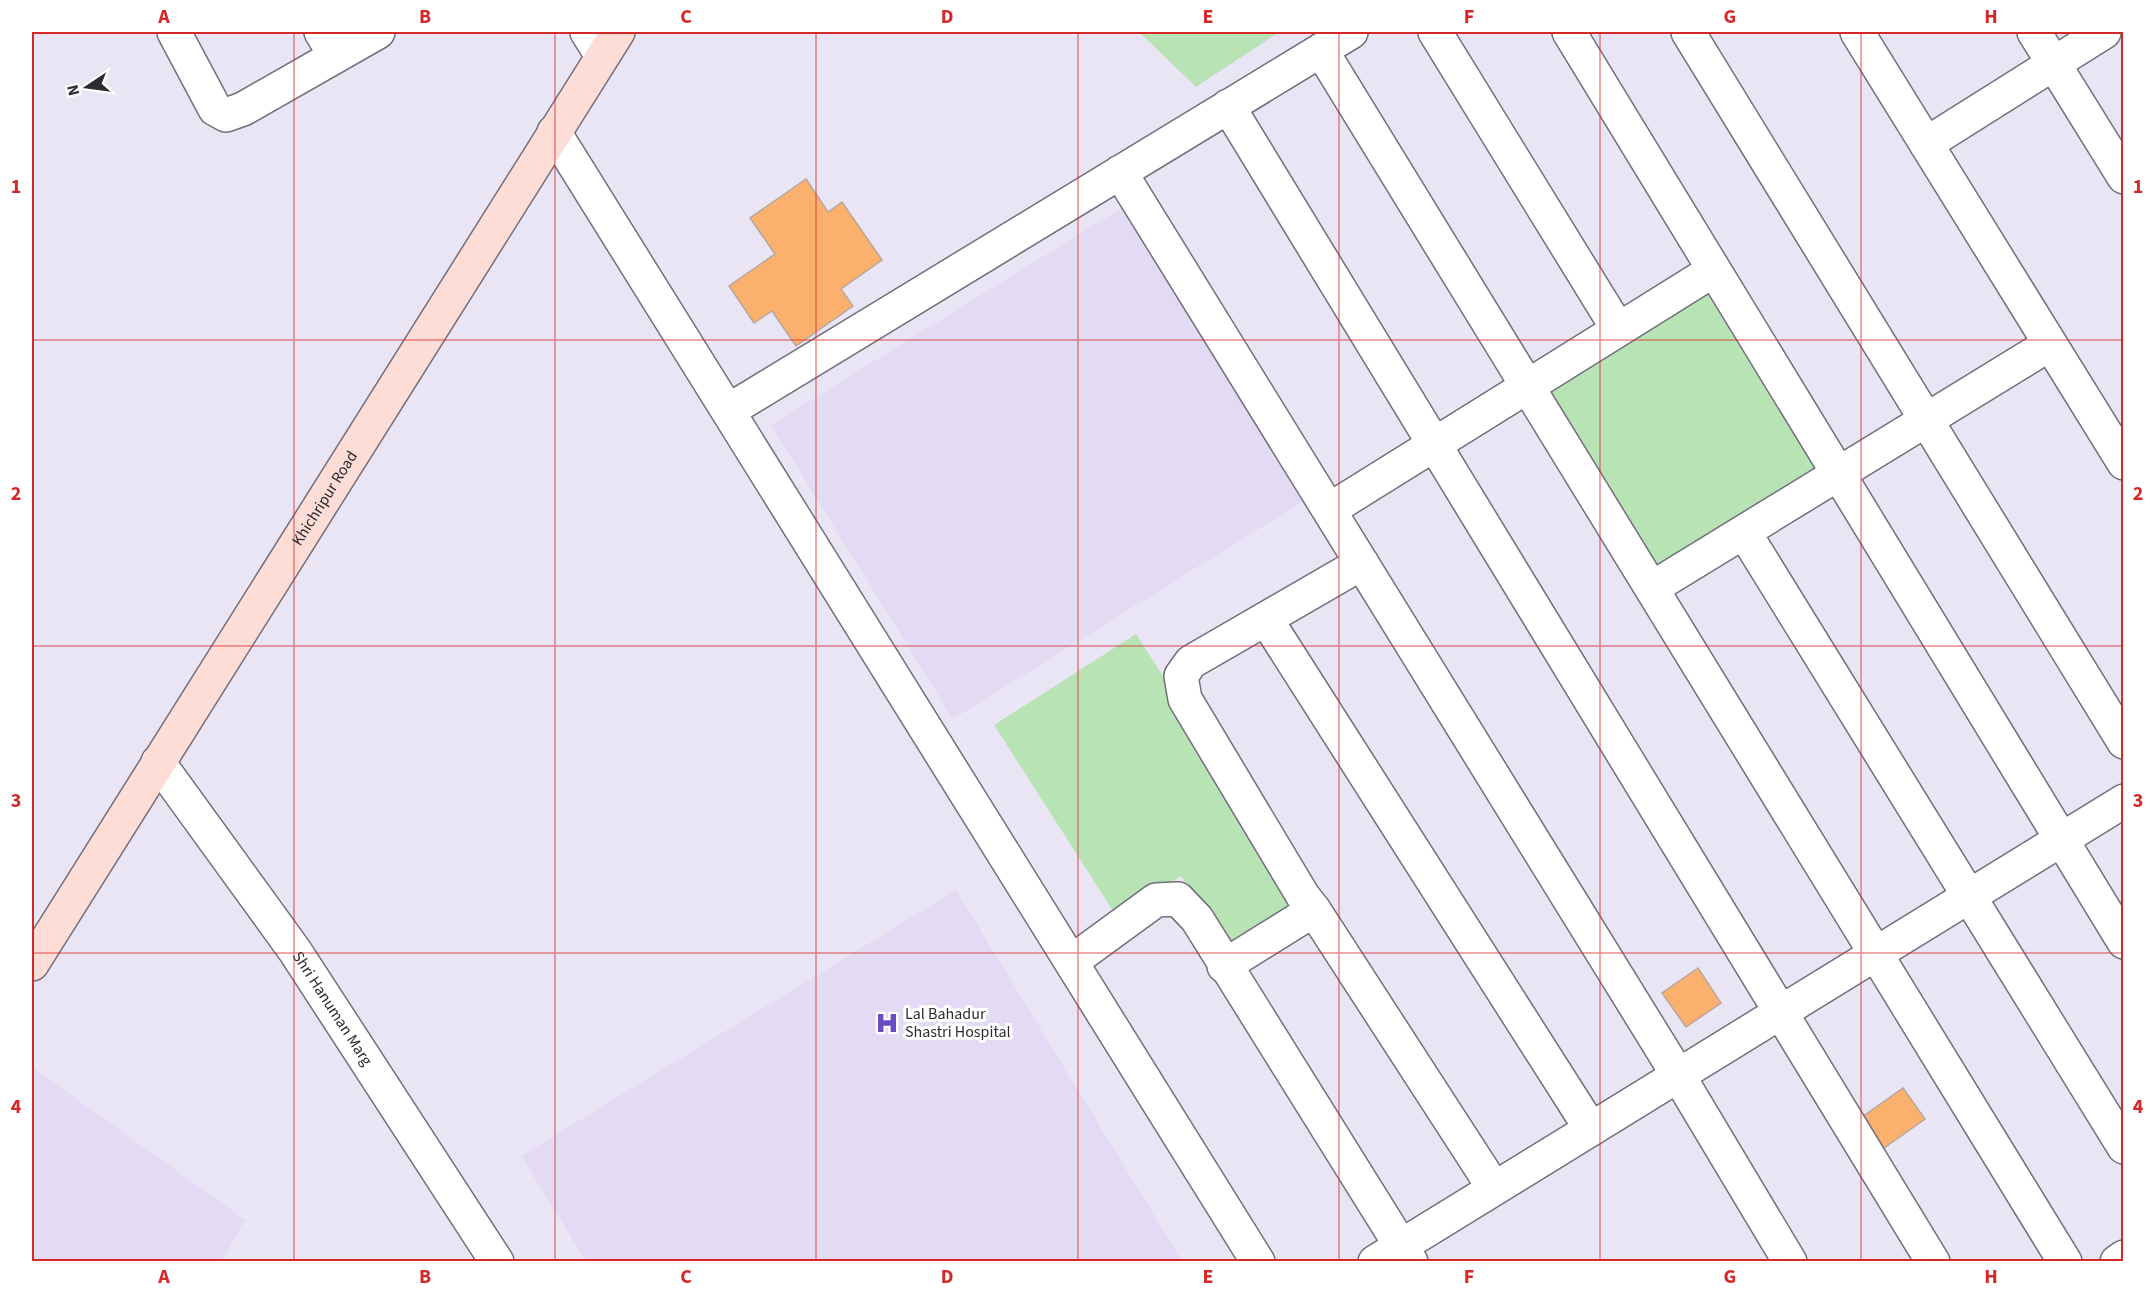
<svg xmlns="http://www.w3.org/2000/svg" width="2155" height="1293" viewBox="0 0 2155 1293" font-family="'Source Sans 3',sans-serif">
<rect width="100%" height="100%" fill="#eae5f5"/>
<!-- built -->
<path fill="#e3dbf3" d="M1123 207 1304 501 953 719 771 425Z
M956 890 1182 1261H586L521 1156Z
M32 1067 245 1220 222 1261H32Z"/>
<!-- green -->
<path fill="#b8e4b5" d="M1139 32H1279L1196 87Z
M1711 282 1826 470 1657 574 1542 386Z
M1136 634 1303 896 1226 946 1181 876 1117 917 994 725Z"/>
<!-- building -->
<path fill="#fcb06e" stroke="#b6a89d" stroke-width="1.5" d="M806 179 828 212 842 202 882 260 841 289 853 306 796 346 772 311 754 323 729 286 775 254 750 218Z
M1698 968 1721 1003 1686 1027 1662 993Z
M1903 1088 1925 1119 1884 1148 1862 1117Z"/>
<g fill="none" stroke-linecap="round" stroke-linejoin="round">
<!-- minor casing -->
<g stroke="#736e7c" stroke-width="36">
<path id="minor" d="M174 32 215 109 226 115 243 109 378 32
M321 32 335 55
M587 32 602 56
M1435 32 1618 329
M1569 32 2124 942
M1688 32 2124 742
M1857 32 2124 463
M2034 32 2124 177
M1321 50 2065 1262
M1228 106 1933 1262
M554 132 1258 1262
M1926 144 2104 32
M1120 172 1678 1075 1790 1262
M728 411 1351 32
M1329 510 1714 270
M1744 532 2124 1147
M1362 563 1191 662 1181 676 1185 699 1303 896 1314 910 1494 1188
M1652 588 2050 344
M1266 619 1591 1129
M1071 962 1156 900 1178 899 1197 919 1411 1262
M1224 966 1314 910
M2117 1262 2124 1257"/>
</g>
<!-- tertiary casing -->
<g stroke="#736e7c" stroke-width="36">
<g id="tertiary">
<path id="s1" d="M158 762 295 951 497 1262"/>
<path d="M1375 1262 2124 801"/>
</g>
</g>
<!-- secondary casing -->
<g stroke="#736e7c" stroke-width="36">
<g id="secondary">
<path id="s2" d="M32 964 618 32"/>
</g>
</g>
<!-- minor -->
<use href="#minor" stroke="#fff" stroke-width="33"/>
<!-- tertiary -->
<use href="#tertiary" stroke="#fff" stroke-width="33"/>
<!-- secondary -->
<use href="#secondary" stroke="#fdddd6" stroke-width="33"/>
</g>
<!-- grid -->
<path fill="none" stroke="#d62828" stroke-width="1.5" stroke-opacity="0.55" d="M294 32V1262M555 32V1262M816 32V1262M1078 32V1262M1339 32V1262M1600 32V1262M1861 32V1262M32 340H2124M32 646H2124M32 953H2124"/>
<!-- icons -->
<defs>
<g id="hospital-bare" transform="scale(1.8)"><path d="M-5-5h3v3.5h4V-5h3V5h-3V1.5h-4V5h-3Z" fill="#674cc5" stroke="#fff" stroke-width="2.5" paint-order="stroke"/></g>
</defs>
<g fill-rule="evenodd">
<use href="#hospital-bare" x="887" y="1023"/>
</g>
<g text-anchor="middle" dominant-baseline="central" stroke-width="6" stroke-linejoin="round" paint-order="stroke">
<!-- street labels -->
<g font-size="16" fill="#2d2b31" stroke="#fff">
<text stroke="none"><textPath href="#s2" startOffset="550">Khichripur Road</textPath></text>
<text stroke="none"><textPath href="#s1" startOffset="302">Shri Hanuman Marg</textPath></text>
</g>
<!-- poi labels -->
<g font-size="16" fill="#2d2b31" stroke="#fff" text-anchor="start">
<text x="905" y="1014">Lal Bahadur<tspan x="905" dy="18">Shastri Hospital</tspan></text>
</g>
</g>
<!-- border -->
<rect width="2155" height="1293" fill="none" stroke="#ffffff" stroke-width="66"/>
<!-- north arrow -->
<g transform="translate(87 87) rotate(257)" stroke="#ffffff" stroke-width="4.5" paint-order="stroke">
<path d="M0-4.5L10 22L0 15L-10 22Z" fill="#2d2b31"/>
<text y="-9" font-size="16" font-weight="bold" text-anchor="middle" fill="#2d2b31">N</text>
</g>
<rect x="33" y="33" width="2089" height="1227" fill="none" stroke="#d62828" stroke-width="2"/>
<g font-size="20" text-anchor="middle" font-weight="bold" fill="#d62828">
<text x="164" y="23">A</text>
<text x="425" y="23">B</text>
<text x="686" y="23">C</text>
<text x="947" y="23">D</text>
<text x="1208" y="23">E</text>
<text x="1469" y="23">F</text>
<text x="1730" y="23">G</text>
<text x="1991" y="23">H</text>
<text x="16" y="193">1</text>
<text x="2138" y="193">1</text>
<text x="16" y="500">2</text>
<text x="2138" y="500">2</text>
<text x="16" y="807">3</text>
<text x="2138" y="807">3</text>
<text x="16" y="1113">4</text>
<text x="2138" y="1113">4</text>
<text x="164" y="1283">A</text>
<text x="425" y="1283">B</text>
<text x="686" y="1283">C</text>
<text x="947" y="1283">D</text>
<text x="1208" y="1283">E</text>
<text x="1469" y="1283">F</text>
<text x="1730" y="1283">G</text>
<text x="1991" y="1283">H</text>
</g>
</svg>
